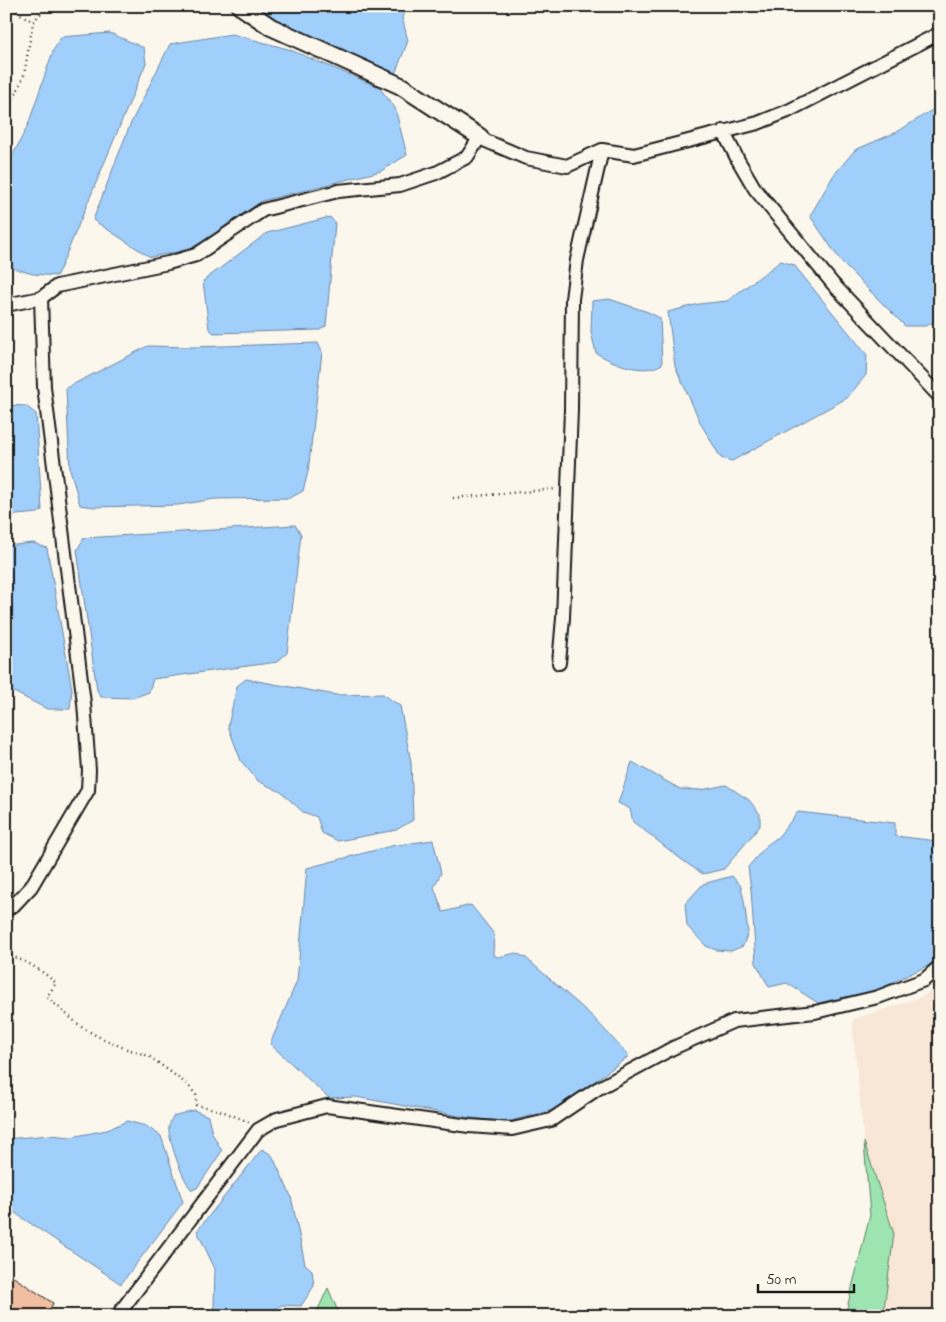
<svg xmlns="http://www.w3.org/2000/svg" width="946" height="1322" viewBox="0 0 946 1322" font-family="'Indie Flower',sans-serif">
<rect width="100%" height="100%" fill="#fbf7ec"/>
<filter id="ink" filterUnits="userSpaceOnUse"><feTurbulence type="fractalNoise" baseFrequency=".02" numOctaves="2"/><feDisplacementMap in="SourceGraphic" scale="10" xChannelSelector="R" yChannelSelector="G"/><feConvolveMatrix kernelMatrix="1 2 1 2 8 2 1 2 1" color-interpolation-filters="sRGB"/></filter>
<g filter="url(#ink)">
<!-- built -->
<path fill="#f8e6d6" d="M940 983V1316H883L894 1234 864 1142 852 1020 922 997Z"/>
<!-- green -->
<path fill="#9ee4b0" stroke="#5d8066" d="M864 1142 894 1234 883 1316H845L870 1215Z
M328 1288 340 1316H315Z"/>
<!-- water -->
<path fill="#a1cffc" stroke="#6c87a2" d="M256 6H408L402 17 408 41 395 74 380 70 272 19Z
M110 33 144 48 146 63 61 267 56 276 33 274 6 266V169L28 125 53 51 61 37Z
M232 34 288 49 379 87 395 108 407 155 381 171 262 201 230 222 209 240 182 251 150 257 93 220 130 125 170 44Z
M940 105V320L925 326H905L842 263 810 216 833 176 855 150 897 132Z
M330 217 335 223 326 326 320 330 214 333 209 329 203 281 267 233Z
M781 261 794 265 867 355 866 375 847 398 732 461 721 458 701 424 675 366 668 312 699 304 727 301Z
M609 299 648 312 660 318 662 364C643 376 613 363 596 353L591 332 592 301Z
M318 343 322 352 308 472 303 491 290 498 215 499 178 505 94 507 80 505 70 469 66 388 148 346 192 347Z
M6 405 26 406 36 414 42 510 38 513 6 516Z
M295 525 301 534 287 653 277 662 153 679 149 692 133 698 101 697 97 690 77 550 84 538Z
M33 543 47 548 72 689 70 709H47L6 688V546Z
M246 679 336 695 383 694 400 706 411 762 413 820 396 830 338 841 322 833 317 817 303 812 281 792 258 781 241 761 228 726 237 686Z
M632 762 680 789 701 790 726 785 749 800 760 814V826L724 869 703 874C678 859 657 839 633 822L630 809 618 803Z
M798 812 895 823V836L937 841 940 831V940L935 962 850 1003 835 999 818 1003 787 983 769 987 756 963 751 890 748 867 767 845 778 837Z
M433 840 441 873 434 887 443 912 471 905 494 934 493 955 498 957 516 953 526 958 592 1016 629 1056 557 1109 507 1122 464 1117 356 1097 329 1098 270 1044 297 981 307 868 391 846Z
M732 876 741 886 744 901 748 932 743 946 731 951 716 950 706 946 687 926 685 904 703 884Z
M194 1110 208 1116 212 1133 222 1151 197 1188 192 1190C182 1179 171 1146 169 1131 168 1126 171 1121 173 1116Z
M127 1121 146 1126 161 1136 183 1202 121 1284 6 1207V1139L50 1135 71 1137 107 1130Z
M262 1149 272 1155 291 1196 305 1264 312 1270 314 1286 301 1306 282 1305 261 1316H218L214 1306 215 1269 197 1231Z"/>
<!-- building -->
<path fill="#f1bea2" stroke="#1c1c1c" d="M6 1272 53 1303 47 1316H6Z"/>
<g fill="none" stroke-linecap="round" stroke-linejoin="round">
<!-- minor casing -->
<g stroke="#1c1c1c" stroke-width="16">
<path id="minor" d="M723 131 738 160 755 189 833 284 940 397
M6 305 41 298 57 286 168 263 196 255 263 210 338 191 400 185 436 173 467 157 480 137 486 141 526 158 567 166 602 150 634 155 758 123 788 111 940 33
M559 663 563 618 571 410 572 299 577 260 602 150
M6 910 14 905 31 887 88 790 89 770 84 703 44 387 41 298
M117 1316 258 1130 277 1119 327 1106 469 1126 512 1129 551 1120 597 1089 673 1048 734 1021 815 1012 878 997 924 980 940 966"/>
</g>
<!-- tertiary casing -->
<g stroke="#1c1c1c" stroke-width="20">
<path id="tertiary" d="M240 6 271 27 401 86 480 137"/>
</g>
<!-- path -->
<path stroke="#1c1c1c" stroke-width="2.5" stroke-dasharray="1 4" stroke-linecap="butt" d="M8 6 33 22
M6 117 24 75 33 22 47 6
M453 498 556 489
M937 595 940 591
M6 955C26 960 41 970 56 983L47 997 80 1026 97 1036 124 1048 149 1056 188 1085 196 1095V1105L219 1110 249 1122"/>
<!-- minor -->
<use href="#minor" stroke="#fbf7ec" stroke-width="12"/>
<!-- tertiary -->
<use href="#tertiary" stroke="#fbf7ec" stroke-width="16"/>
</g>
</g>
<!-- margin -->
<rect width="946" height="1322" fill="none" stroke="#fbf7ec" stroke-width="25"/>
<rect x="12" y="12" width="921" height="1297" fill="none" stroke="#1c1c1c" stroke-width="2" filter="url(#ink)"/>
<!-- scale -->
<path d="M758 1284v8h96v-8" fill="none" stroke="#1c1c1c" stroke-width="2.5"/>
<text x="766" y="1284" font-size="15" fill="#1c1c1c" stroke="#fbf7ec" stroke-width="4" paint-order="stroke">50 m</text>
</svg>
